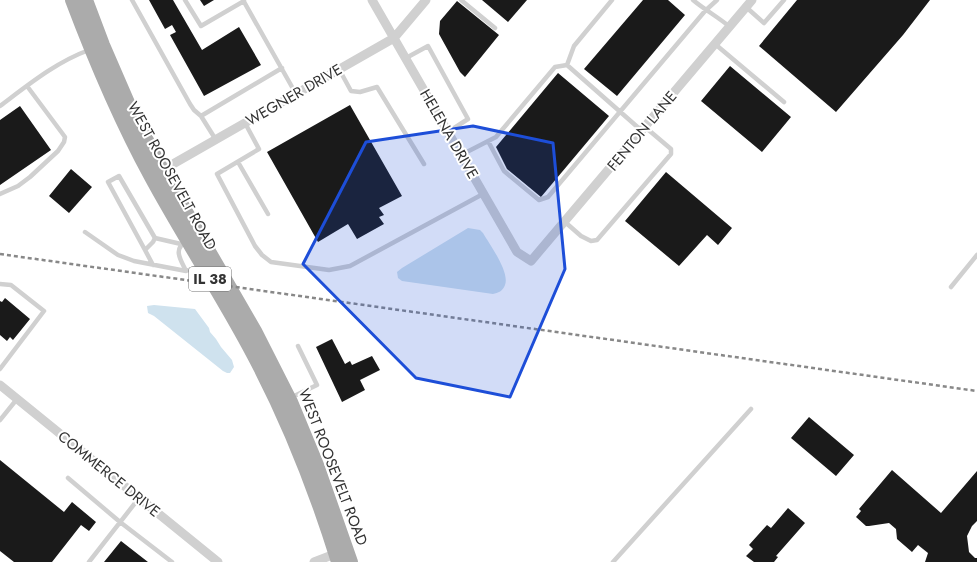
<svg xmlns="http://www.w3.org/2000/svg" width="977" height="562" viewBox="0 0 977 562" font-family="Jost,sans-serif">
<rect width="100%" height="100%" fill="#fff"/>
<!-- water -->
<path fill="#cfe2ee" d="M468 228 480 230 483 233C490 245 510 272 505 285 503 291 498 293 493 294L402 281 398 278 397 272 402 268Z
M154 305 195 309 209 328 210 332 216 339 221 347 232 360 234 367 230 373H227L223 371 154 316 148 313 147 306Z"/>
<!-- building -->
<path fill="#1a1a1a" d="M149 0H173L202 50 239 27 261 65 204 96 170 35 176 32 172 25 165 29Z
M200 0H214L204 6Z
M482 0H527L508 22Z
M643 0H668L685 15 617 96 584 69Z
M797 0H930L903 35 836 112 759 46Z
M457 1 499 35 465 77 460 72 439 34 440 21Z
M730 66 791 117 762 152 701 101Z
M558 73 609 116 541 197 507 169 496 147Z
M350 105 402 196 379 208 384 215 379 217 384 224 357 239 348 224 318 242 267 152Z
M20 106 51 150 0 185V120Z
M71 169 92 187 69 213 49 196Z
M666 172 732 228 718 245 707 235 679 266 625 221Z
M5 298 30 319 13 340 10 337 7 341 0 335V301L2 302Z
M332 339 345 364 350 361 352 365 372 356 380 370 360 380 365 390 342 402 316 347Z
M809 417 854 455 836 476 791 438Z
M0 460 64 512 72 502 96 522 89 531 81 525 52 562H14L0 551Z
M892 470 941 513 977 471V521L972 526 967 536 969 552 975 558H977V562H925L928 553 918 545 912 552 897 539 896 529 889 523 869 526H866L856 517 861 511 859 509Z
M788 508 805 523 776 556 778 557 774 562H754L746 556 753 549 749 545 767 525 771 528Z
M121 541 148 562H104Z"/>
<g fill="none" stroke-linecap="round" stroke-linejoin="round">
<!-- lane -->
<path stroke="#d0d0d0" stroke-width="4.5" d="M132 0 190 104 194 110 201 116 216 140
M185 0 201 26 244 1
M243 0 296 94
M461 0 495 28
M693 0C705 10 718 17 730 27
M746 7 764 23 784 0
M715 44 784 102
M406 58 428 46 468 119 448 132
M567 65 574 46 612 0
M339 69 351 91 360 92 377 87 424 164
M0 106C28 85 56 62 89 50
M201 116 282 68
M245 123 259 149 217 174 255 246 262 255 271 262 329 270 350 266 483 194
M488 141 504 171 539 200 548 197 705 11 717 0
M461 155 496 137 555 67 567 65 642 131
M238 162 268 214
M0 194 18 186 30 177 58 151 64 142 65 137 27 86
M565 222 581 236 591 241 597 240 671 154V149L645 127
M85 232 118 255 134 261 186 271 200 266
M155 238 181 244
M145 250 108 182 119 176 155 238 153 242 145 250 153 265
M186 271C181 260 172 249 187 241
M0 284 11 285 44 311 0 369
M951 287 977 255
M290 398 317 385 298 346
M0 420 17 399
M68 478 120 522 172 562
M89 562 139 498
M613 562 751 409"/>
<!-- street -->
<path stroke="#d0d0d0" stroke-width="9" d="M372 0 517 252 531 261 752 0
M159 172 394 38 426 0
M0 385 218 562
M314 562 340 552"/>
<!-- primary -->
<path stroke="#ababab" stroke-width="14" d="M72 0C95 61 120 120 151 177 184 238 222 295 254 356 289 422 316 491 338 562
M86 0 103 45 129 105 162 170 255 331 291 402 317 465 351 562"/>
<!-- rail -->
<path stroke="#888" stroke-width="2.5" stroke-dasharray="4 3" stroke-linecap="butt" d="M0 254 977 391"/>
</g>
<!-- marked area -->
<path fill="#1d4ed8" fill-opacity="0.2" stroke="#1d4ed8" stroke-width="3" stroke-linejoin="round" d="M473 126 553 143 565 269 510 397 416 378 303 264 366 142Z"/>
<g text-anchor="middle" dominant-baseline="central" stroke-width="4" stroke-linejoin="round" paint-order="stroke">
<!-- shield labels -->
<rect fill="#fff" stroke="#707070" stroke-width="1" x="189" y="267" width="42" height="24" rx="3"/>
<g font-size="14" font-weight="bold" fill="#333">
<text x="210" y="279">IL 38</text>
</g>
<!-- street labels -->
<g font-size="15" fill="#333" stroke="#fff">
<text transform="translate(294 95) rotate(-30)">WEGNER DRIVE</text>
<text transform="translate(642 131) rotate(-50)">FENTON LANE</text>
<text transform="translate(449 134) rotate(60)">HELENA DRIVE</text>
<text transform="translate(172 176) rotate(61)">WEST ROOSEVELT ROAD</text>
<text transform="translate(333 467) rotate(69)">WEST ROOSEVELT ROAD</text>
<text transform="translate(109 474) rotate(39)">COMMERCE DRIVE</text>
</g>
</g>
</svg>
